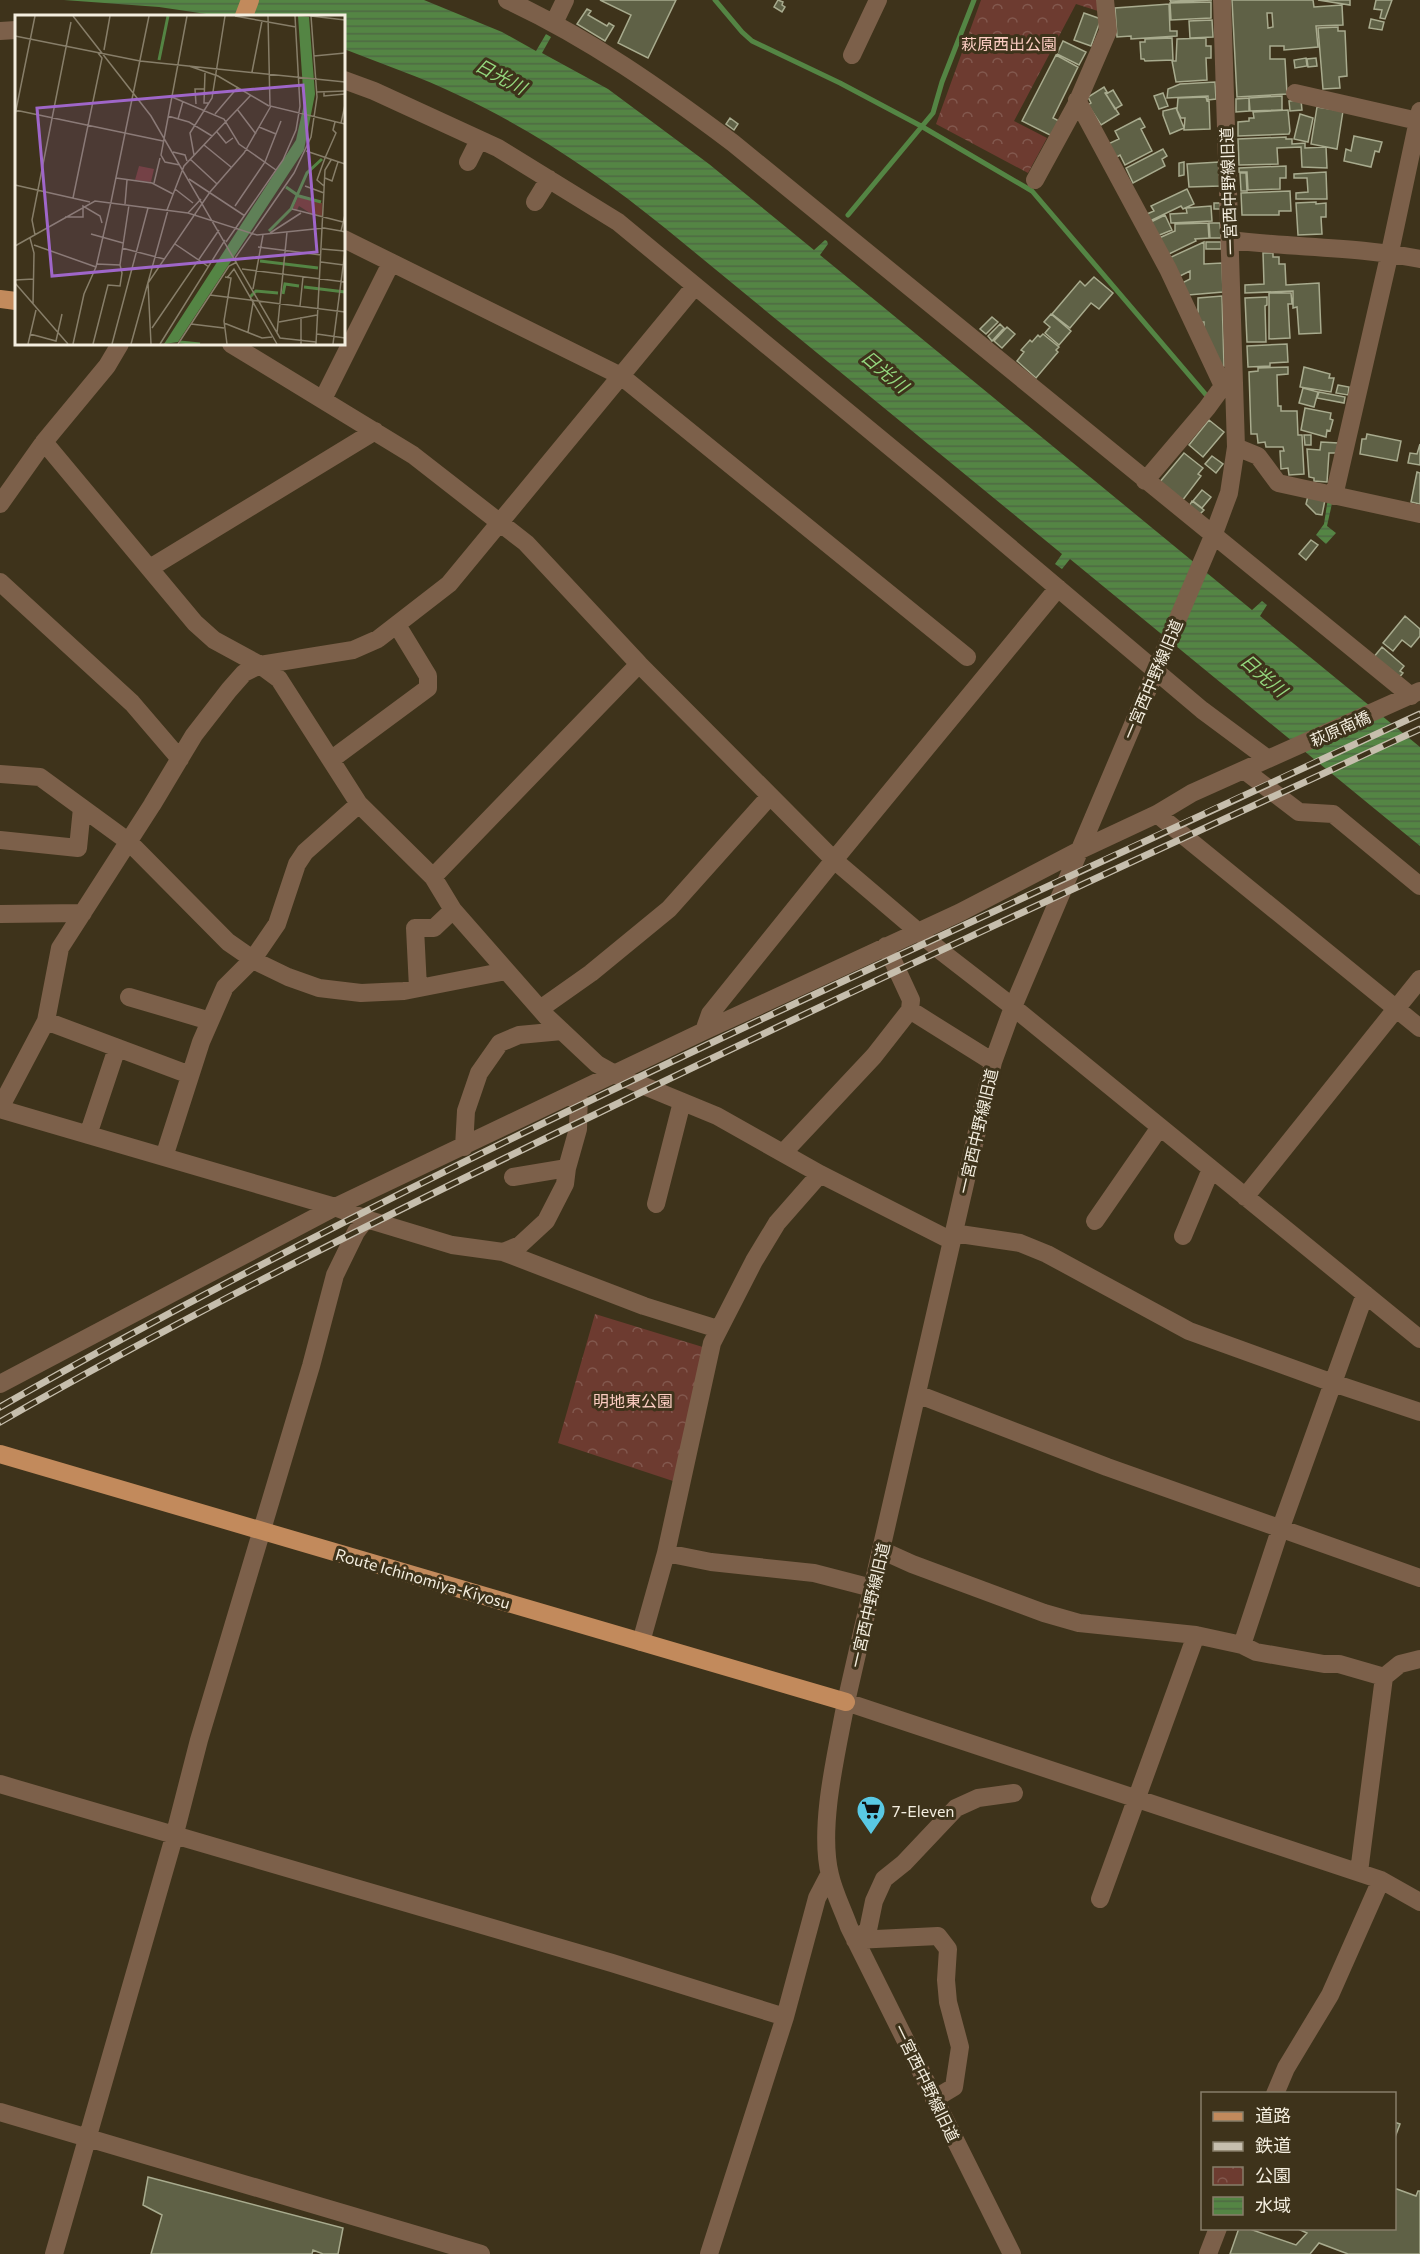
<svg xmlns="http://www.w3.org/2000/svg" width="1420" height="2254" viewBox="0 0 1420 2254" font-family="Commissioner,'Noto Sans JP',sans-serif">
<defs>
<pattern id="park-crowns" width="20" height="18" patternUnits="userSpaceOnUse" patternTransform="scale(1.5)"><rect width="20" height="18" fill="#6d3b30"/><path d="M2 6a3 3 0 1 1 6 0M12 15a3 3 0 1 1 6 0" fill="none" stroke="#82584e"/></pattern>
<pattern id="water-rules" width="6" height="5" patternUnits="userSpaceOnUse" patternTransform="scale(1.5)"><rect width="6" height="5" fill="#548544"/><path d="M0 2.5h6" fill="none" stroke="#4f6944"/></pattern>
</defs>
<rect width="100%" height="100%" fill="#3e331b"/>
<!-- park -->
<path fill="url(#park-crowns)" d="M981 0H1100L1101 12 1076 4 1014 121 1047 138 1028 173 936 124Z
M595 1314 706 1348 676 1482 558 1443Z"/>
<!-- water -->
<path fill="url(#water-rules)" d="M64 0H424L502 32 536 51 546 34 551 37 542 53 608 89 709 164 814 250 825 240 827 241 828 244 820 255 1252 610 1262 601 1267 605 1260 616 1420 747V846L1070 559 1062 569 1055 564 1062 554 665 228C601 176 533 130 458 95 421 77 382 64 344 49V16H220L159 7Z
M1328 498 1333 499 1327 526 1336 533 1326 544 1316 535 1324 524Z"/>
<g fill="none" stroke-linecap="round" stroke-linejoin="round">
<!-- stream -->
<path stroke="#548544" stroke-width="5" d="M715 0 742 32 752 41 840 83 921 126 1032 191 1207 396
M848 215 933 113 942 82 974 0"/>
</g>
<!-- building -->
<path fill="#5f6146" stroke="#a8ab8e" stroke-width="1.5" fill-rule="evenodd" d="M600 0H676L648 58 618 43 631 15Z
M778 0 783 2 782 5 785 7 782 12 774 7Z
M1170 0H1212L1171 2Z
M1232 0H1313L1314 7 1342 5 1343 25 1316 26 1318 47 1284 50V46H1270V59H1285L1287 94 1237 97ZM1267 13H1272L1273 27 1268 28Z
M1318 0H1350V5Z
M1376 0H1392L1385 19 1380 18 1382 10 1374 9Z
M1211 2V18L1171 20 1170 3Z
M1169 4 1170 31H1177V36L1131 39V36L1117 37 1115 8Z
M587 9 591 11 588 15 607 26 609 23 614 26 605 41 577 24Z
M1084 13 1101 19 1091 46 1074 40Z
M1371 19 1384 22 1382 30 1369 28Z
M1212 20 1213 37 1190 38 1189 21Z
M1338 27V31H1345L1347 76 1339 77 1340 88 1323 89 1318 28Z
M1172 38 1173 60 1145 61 1144 59H1141L1140 42H1145V39Z
M1206 38V46H1211V58H1206L1207 80 1176 82 1172 61H1176L1177 39Z
M1063 41 1086 52 1079 65 1057 54Z
M1056 55 1078 67 1053 118 1059 121 1052 136 1022 121Z
M1306 58 1307 66 1295 68 1294 60Z
M1316 58 1317 66 1308 67 1307 59Z
M1215 82 1216 99 1208 100V96L1167 98 1168 89 1180 84Z
M1104 87 1107 92 1105 93 1119 114 1101 125 1088 105 1091 103 1088 97Z
M1113 90 1122 105 1115 109 1106 94Z
M1163 93 1168 106 1159 109 1154 96Z
M1282 96V110L1250 111 1249 98Z
M1206 97 1207 101 1209 100 1210 129 1184 130 1185 118H1181L1177 110 1178 98Z
M1249 98V111L1236 112V99Z
M1301 100 1302 110 1290 111 1289 101Z
M1317 107 1343 111 1337 149 1311 144Z
M1176 108 1184 128 1170 134 1163 115V111Z
M1288 110 1290 131 1289 134 1238 136V122L1249 121V118H1254L1253 112Z
M1300 114 1313 118 1308 142 1294 139Z
M730 118 738 124 734 130 726 124Z
M1140 118 1145 127 1141 129 1152 151 1125 165 1120 155 1115 158 1108 144 1119 139 1115 131Z
M1354 136 1382 142 1379 152 1375 151 1371 167 1344 161 1346 149 1351 151Z
M1286 137V139H1292V144L1305 143V148L1326 147 1327 168 1302 167 1301 147 1277 148 1278 164 1239 165 1238 139Z
M1163 149 1167 156 1162 159 1165 166 1133 183 1126 168Z
M1184 162V175L1179 176V163Z
M1219 162 1220 186 1189 187 1187 164Z
M1286 166V178H1280V189L1248 190 1247 172H1239V168Z
M1326 172 1327 199H1296V193L1308 192 1307 178H1294V174Z
M1240 173H1246L1247 191H1241Z
M1187 189 1194 204 1183 209 1181 206 1150 221 1147 214 1154 211 1151 206Z
M1290 191 1291 211H1279V215H1242L1241 193Z
M1316 202V204L1326 203V217H1321L1322 234 1298 235 1296 203Z
M1214 203H1220L1221 209H1214Z
M1211 206 1212 221 1171 223 1170 214 1187 213 1186 208Z
M1165 215 1172 230 1157 236 1151 222Z
M1208 223 1209 238 1195 239 1196 241 1167 255 1159 238 1175 231V224Z
M1209 223H1220L1221 238H1210Z
M1204 242V264L1222 263 1223 292 1188 295 1182 283 1190 279V271L1178 277 1169 258Z
M1206 242H1221V249H1206Z
M1263 253H1273V257H1279V264H1285L1286 285 1319 283 1321 333 1299 334 1297 307 1293 308V291L1245 293V285L1264 284Z
M1094 277 1113 293 1099 309 1091 303 1070 328 1052 314 1080 281 1085 286Z
M1269 293H1291L1292 304H1288L1290 338 1269 339Z
M1222 296 1224 366H1220L1204 332V322H1201L1196 313 1198 312V298Z
M1267 297V305L1265 306 1266 342H1247L1245 298Z
M1051 314 1071 331 1059 345 1045 333 1050 327 1044 322Z
M992 317 998 322 986 334 980 329Z
M1000 324 1004 328 992 341 988 336Z
M1007 327 1015 334 1002 348 994 341Z
M1043 334 1059 347 1056 350 1058 352 1036 378 1017 361 1024 352 1021 350 1030 340 1032 342 1038 335 1040 337Z
M1287 344 1288 362 1270 363V366L1248 367 1247 346Z
M1288 367V374L1277 375 1278 406H1281V411H1297L1298 435H1302L1304 474 1289 475 1288 468 1281 469 1280 451H1284L1283 447H1266L1265 442 1258 443 1257 434H1251L1249 372 1258 371V368Z
M1304 367 1330 374 1329 378H1334L1331 392 1300 387Z
M1338 385 1349 387 1348 395 1336 393Z
M1303 388 1318 392 1314 407 1299 403Z
M1319 392 1345 397 1344 403 1317 398Z
M1305 408 1331 413 1330 419 1333 420 1330 431 1327 430 1326 437 1301 430Z
M1209 420 1224 432 1203 457 1189 445Z
M1367 434 1401 441 1397 461 1360 454 1362 439H1366Z
M1304 435H1311V445H1305Z
M1321 442 1338 443V453H1329L1327 482 1314 481V478L1309 477 1307 449 1320 450Z
M1420 444V465L1408 463 1410 453 1417 454Z
M1184 453 1203 468 1198 474 1201 476 1182 501 1159 483Z
M1212 456 1223 464 1216 473 1205 464Z
M1417 472 1420 473V504L1411 502Z
M1202 490 1211 497 1202 508 1193 501Z
M1308 496 1325 500 1322 515 1316 514 1306 504Z
M1192 501 1204 510 1198 516 1188 508Z
M1311 540 1318 545 1306 560 1299 554Z
M1405 616 1420 629V636L1411 647 1402 640 1393 651 1383 643Z
M1382 647 1404 666 1400 671 1403 673 1398 679 1373 658Z
M1394 2122 1400 2124 1394 2140Z
M148 2177 343 2228 338 2254H323L313 2250 312 2254H151L162 2215 143 2205Z
M1394 2188 1416 2196 1418 2191H1420V2254H1348L1319 2243 1310 2254H1230L1239 2228H1247L1296 2245 1307 2233 1296 2228H1394Z"/>
<g fill="none" stroke-linecap="round" stroke-linejoin="round">
<!-- minor -->
<path stroke="#7c604a" stroke-width="18" d="M507 0C589 38 661 89 733 143L1411 696
M554 23 565 0
M0 31 16 30
M852 55 878 0
M344 80 374 91 498 148 618 222 936 485 1202 710 1268 759
M1295 93 1418 121
M1077 100 1168 269 1223 386
M468 162 479 140
M1035 180 1076 105 1108 31 1105 0
M535 202 549 179
M344 239 621 376 967 657
M1230 240C1293 248 1357 246 1420 259
M231 344 413 455 526 543 639 664 834 860 942 952 1013 1007 1420 1339
M323 399 391 263
M44 442 195 623 214 640 260 665 279 679 359 804 433 877 453 910 547 1017 597 1064 615 1074 717 1116 820 1174 952 1241
M1236 447 1258 456 1278 483 1420 514
M1145 481 1207 408 1223 386 1233 385
M1334 496 1390 252 1420 111
M0 504 44 442 107 366 120 344
M150 568 375 431
M0 582 132 703 180 759
M332 759 428 688V676L397 625
M1244 770 1299 812 1333 814 1420 886
M0 774 40 777 129 842 228 942 257 962 288 977 319 988 361 993 404 991 506 971
M1157 814 1420 1028
M0 840 78 848 82 808
M433 877 639 664
M0 914 83 913
M886 946 911 1000 910 1010 993 1062
M418 988 415 928H434L453 910
M129 997 210 1021
M540 1009 591 973 669 909 770 796
M46 1021 190 1075
M704 1031 710 1014 834 860 1058 588
M0 1108 46 1021 60 948 152 805 194 735 229 690 244 673 260 665 353 650 378 639 449 584 695 286
M0 1109 335 1207 366 1219 452 1245 503 1252 520 1245 546 1221 565 1184 567 1168 578 1129 579 1091
M88 1135 117 1048
M464 1147 466 1111 479 1073 500 1043 519 1035 562 1031
M783 1153 874 1056 910 1010
M164 1157 201 1042 225 987 253 959 277 924 297 864 305 852 359 804
M513 1177 567 1168
M1245 1197 1420 979
M656 1204 682 1102
M1095 1221 1160 1127
M953 1233 1020 1243 1047 1254 1189 1331 1333 1383 1420 1412
M1183 1236 1211 1169
M503 1252 644 1306 718 1329
M0 1384 335 1207 704 1031 959 913 1080 850 1157 814 1192 793 1420 691
M917 1394 1107 1467 1420 1578
M881 1550 912 1564 1044 1613 1079 1623 1196 1635 1242 1645 1256 1652 1324 1664H1339L1384 1677
M666 1553 711 1562 814 1573 872 1588
M641 1642 666 1553 712 1343 754 1261 777 1223 820 1174
M1242 1645 1280 1530 1365 1294
M846 1702 1381 1880 1420 1902
M0 1784 612 1963 785 2017
M1359 1872 1384 1677 1400 1664 1420 1659
M1100 1899 1196 1635
M1275 2094 1286 2068 1330 1995 1381 1880
M934 2099 954 2087 960 2047 948 2002 946 1980 948 1949 938 1936 855 1940 868 1930 874 1901 884 1879 904 1863 956 1808 978 1798 1014 1793
M0 2112 481 2254
M54 2254 174 1837 199 1740 311 1366 335 1275 356 1232 366 1219
M709 2254 785 2017 817 1898 829 1875
M1012 2254 849 1927C843 1910 834 1893 830 1875 818 1827 837 1751 846 1702L993 1062 1013 1007 1213 536 1229 493 1236 447 1222 0
M1208 2254 1218 2228"/>
<!-- major -->
<path stroke="#c28a5c" stroke-width="18" d="M244 16 250 0
M0 299 16 301
M0 1454 846 1702"/>
<!-- rail casing -->
<g stroke="#c6bead" stroke-width="7">
<path id="rail" d="M0 1407C302 1235 615 1086 930 941 1093 865 1256 789 1420 714
M0 1422C202 1306 411 1203 621 1102 886 974 1153 852 1420 729"/>
</g>
<!-- rail -->
<use href="#rail" stroke="#3e331b" stroke-width="4.5" stroke-dasharray="14" stroke-linecap="butt"/>
</g>
<!-- icons -->
<defs>
<g id="supermarket-pin" transform="scale(1.5)"><path d="M0 17L-7.5 6A9.5 9.5 0 1 1 7.5 6Z" fill="#59c8e4" stroke="#3e331b"/><path d="M-6-5.5h2.5l.6 2H6L4.5 2H-2.5L-4.4-4H-6ZM-1.5 3.2a1.3 1.3 0 1 0 .1 0ZM3 3.2a1.3 1.3 0 1 0 .1 0Z" fill="#111"/></g>
</defs>
<g fill-rule="evenodd">
<use href="#supermarket-pin" x="871" y="1810"/>
</g>
<g text-anchor="middle" dominant-baseline="central" stroke-width="6" stroke-linejoin="round" paint-order="stroke">
<!-- park labels -->
<g font-size="16" fill="#fccdc2" stroke="#3e331b">
<text x="1009" y="43">萩原西出公園</text>
<text x="633" y="1400">明地東公園</text>
</g>
<!-- street labels -->
<g font-size="16" fill="#f4eedf" stroke="#3e331b">
<text transform="translate(1228 191) rotate(-92)">一宮西中野線旧道</text>
<text transform="translate(1152 679) rotate(-67)">一宮西中野線旧道</text>
<text transform="translate(1340 728) rotate(-24)">萩原南橋</text>
<text transform="translate(977 1131) rotate(-77)">一宮西中野線旧道</text>
<text transform="translate(423 1578) rotate(16)">Route Ichinomiya-Kiyosu</text>
<text transform="translate(869 1605) rotate(-77)">一宮西中野線旧道</text>
<text transform="translate(927 2083) rotate(64)">一宮西中野線旧道</text>
</g>
<!-- poi labels -->
<g font-size="16" fill="#f4eedf" stroke="#3e331b" text-anchor="start">
<text x="892" y="1810">7-Eleven</text>
</g>
<!-- water labels -->
<g font-size="18" font-style="italic" fill="#94d87e" stroke="#3e331b">
<text transform="translate(501 76) rotate(28)">日光川</text>
<text transform="translate(885 371) rotate(40)">日光川</text>
<text transform="translate(1264 675) rotate(41)">日光川</text>
</g>
</g>
<!-- overview -->
<g transform="translate(15 15)">
<rect width="330" height="330" fill="#3e331b"/>
<path d="M124 151 139 154 136 167 120 165ZM283 182 307 188 308 201 298 200 284 191 282 195 278 193Z" fill="#6d3b30"/>
<path d="M283 1 294 2 300 79 289 135 163 327 149 329 281 125 289 89Z" fill="#548544"/>
<path fill="none" stroke="#548544" stroke-width="3" d="M144 45 153 1M271 172 284 181 306 187M254 216 276 194 292 158 307 144M245 246 303 253M289 272 330 277M268 279 270 269 284 271M235 282 241 276 263 278M165 327 185 329"/>
<path fill="none" stroke="#877e69" stroke-width="1.5" d="M58 1 136 101 265 323 301 327M220 1 281 12M253 1 255 91 330 109M296 1 330 5M0 21 125 46 330 67M89 35 95 1M299 41 330 38M174 51 203 61 254 91M237 57 247 6M190 58 189 88H194M302 77 330 76M309 77V81L330 79M157 82 209 104 224 129 261 155M181 89 180 74H189M222 94 241 119M0 95 148 126M200 99 223 72M0 100 20 1M153 101 174 107 197 121M163 104 168 86M326 108 330 90M244 112 261 119M202 117 211 128 218 123M189 130 216 152M291 136 330 149M158 137 170 140 172 146M179 140 175 118 197 83 210 1M310 143 321 118 318 115 320 107M175 144 202 169M165 150 150 147 146 140 172 1M101 163 137 168 158 179M310 163 317 166 323 147M174 164 230 201M139 168 145 143M0 170 75 187M290 171 309 178M309 171 302 165 310 143M160 174 178 188M58 183 87 43 83 38M96 187 134 1M110 189 112 165M220 191 250 147 266 106M277 194 328 207M152 195 169 151 236 80M173 198 186 184M330 200 326 216 330 217M50 202H68V191L85 201 87 208M255 218 286 198M76 219 108 228M20 220 17 205 56 7M15 223 19 238 18 290M211 227 268 145 281 115 285 91 280 1M160 229 194 252M19 230 81 252M0 231 80 186 173 198 242 220 309 213 326 216M243 232 306 240M107 233 149 244M307 234 330 236M220 243 279 158 296 122 302 82 296 1M306 247 329 250M105 250 114 190M227 254 330 267M210 262 216 263 209 306 212 329M212 263 219 254 262 329M0 265 19 264M0 268 53 329M238 274 248 220M195 280 330 297M285 291 288 262M264 307 302 300M209 308 247 323 257 322M176 309 209 313M137 313 204 215M233 317 238 288M262 318 272 217M15 319 41 326 47 299M302 319 330 323M13 329 21 295M58 329 69 279 81 252 96 187M78 329 93 270 105 271 107 258 105 250 81 249M97 329 133 193M116 329 153 195M136 329 133 268 195 177 229 138 256 91M145 329 210 225M163 329 214 251 222 247M286 329V302M301 329 310 155 316 145M318 329 330 236"/>
<path fill="#9f66c9" fill-opacity="0.15" stroke="#9f66c9" stroke-width="3" d="M288 70 302 237 37 261 22 93Z"/>
<rect width="330" height="330" fill="none" stroke="#f4eedf" stroke-width="3"/>
</g>
<!-- legend -->
<rect x="1201" y="2092" width="195" height="138" fill="#3e331b" stroke="#877e69" stroke-width="1.5"/>
<rect x="1213" y="2112" width="30" height="9" fill="#c28a5c" stroke="#877e69" stroke-width="1.5"/>
<text x="1255" y="2122" font-size="18" fill="#f4eedf">道路</text>
<rect x="1213" y="2142" width="30" height="9" fill="#c6bead" stroke="#877e69" stroke-width="1.5"/>
<text x="1255" y="2152" font-size="18" fill="#f4eedf">鉄道</text>
<rect x="1213" y="2167" width="30" height="18" fill="url(#park-crowns)" stroke="#877e69" stroke-width="1.5"/>
<text x="1255" y="2182" font-size="18" fill="#f4eedf">公園</text>
<rect x="1213" y="2197" width="30" height="18" fill="url(#water-rules)" stroke="#877e69" stroke-width="1.5"/>
<text x="1255" y="2212" font-size="18" fill="#f4eedf">水域</text>
</svg>
